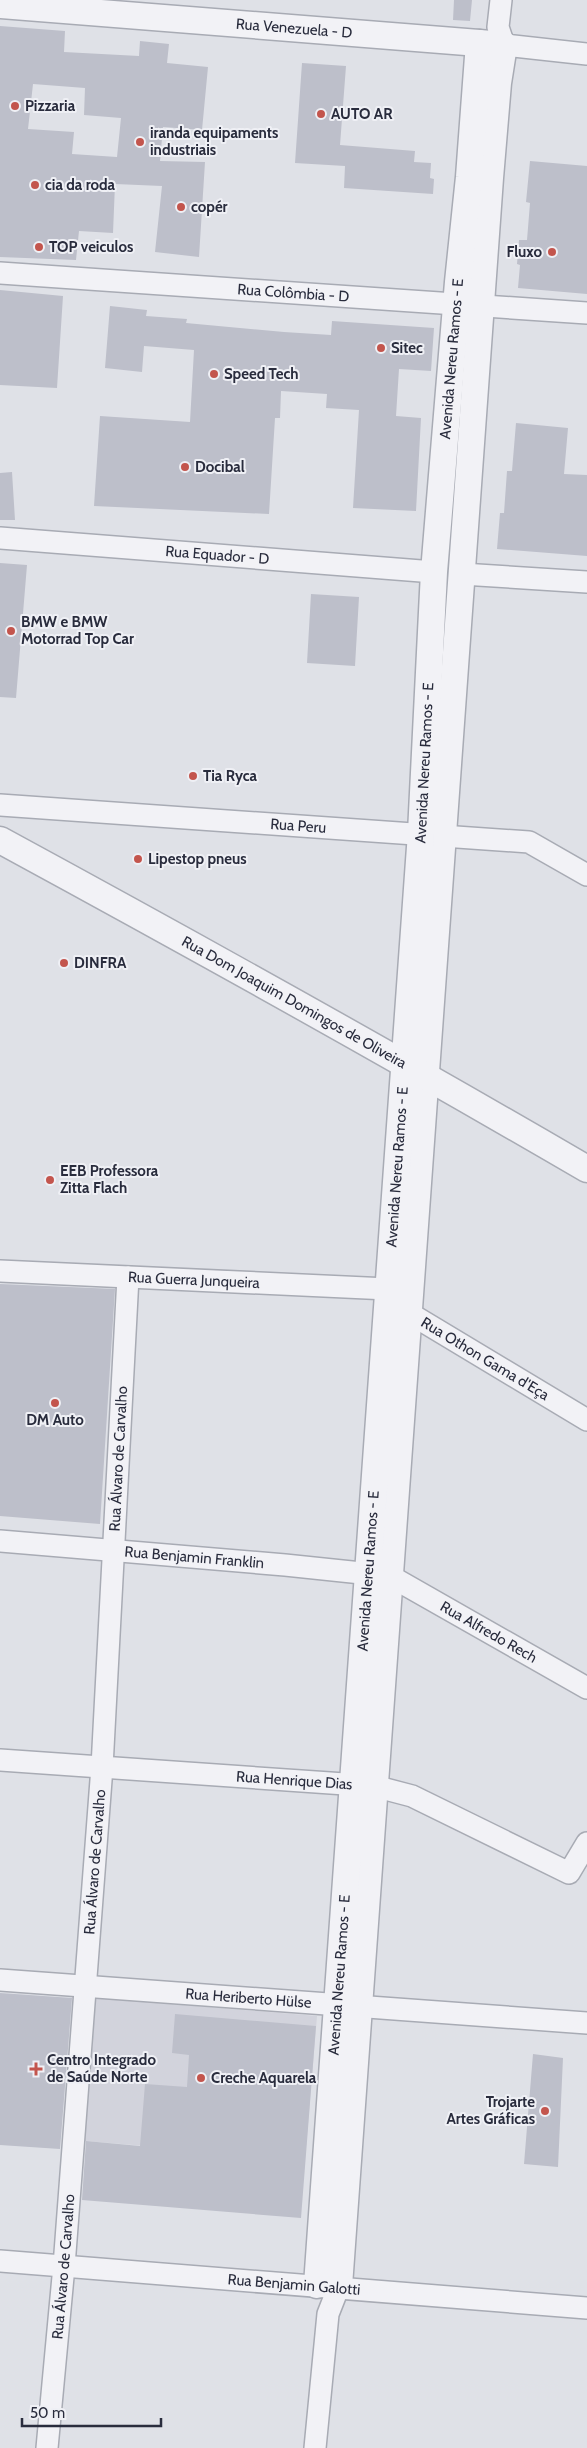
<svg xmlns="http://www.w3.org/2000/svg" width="587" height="2448" viewBox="0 0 587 2448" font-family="Cabin,sans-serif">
<rect width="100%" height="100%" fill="#dfe1e7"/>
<!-- built -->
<path fill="#d2d3dc" d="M96 1998 317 2016 305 2159 85 2141Z"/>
<!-- building -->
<path fill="#bdbfca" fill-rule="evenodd" d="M454 0H472L470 21 453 20Z
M0 26 65 31 64 52 139 56 140 41 169 44 167 63 208 67 202 130 163 127 160 161 205 162 199 257 155 252 162 186 115 184 113 233 79 231 76 260 0 257ZM33 84 85 88 84 115 121 118 117 157 72 154 74 132 28 129Z
M302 63 346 66 340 145 415 151 414 162 431 163 430 178 434 179 433 194 344 188 345 166 295 163Z
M530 161 587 166V294L518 288 520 265 517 264 519 240H527L530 203 526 202Z
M0 290 63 296 57 388 0 385Z
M110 306 147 310 146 316 187 319 186 323 284 332 331 335 332 321 434 328 431 371 399 369 396 416 421 418 416 511 353 508 359 410 326 408 327 394 281 391 280 418H275L269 514 94 506 100 416 190 422 194 350 144 346 142 372 105 368Z
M516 423 568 428 564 474 587 475V556L497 549 500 513H504L507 471H512Z
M12 472 15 520H0V473Z
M0 563 27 565 16 698 0 697Z
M311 594 359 597 355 666 307 663Z
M0 1284 115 1289 100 1524 0 1516Z
M0 1993 72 1998 60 2149 0 2145Z
M175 2014 316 2026 301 2218 82 2200 86 2141 140 2146 145 2084 187 2087 189 2055 172 2053Z
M533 2054 563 2058 558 2167 524 2164Z"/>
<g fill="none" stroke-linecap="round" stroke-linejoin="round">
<!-- minor casing -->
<g stroke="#a8abb4" stroke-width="24">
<g id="minor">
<path d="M501 0 498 27 504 45 587 54"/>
<path id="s1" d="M0 273 587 313"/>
<path id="s2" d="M0 538 434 572"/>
<path d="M462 574 587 582"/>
<path id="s3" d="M0 805 529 842 587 875"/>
<path id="s4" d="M0 1271 388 1289 409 1313 587 1420"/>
<path id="s5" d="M0 1541 285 1565 390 1576 587 1688"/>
<path id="s6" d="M0 1760 374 1786 412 1796 569 1873 587 1843"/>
<path id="s7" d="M0 1980 587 2023"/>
<path id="s8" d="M0 2261 587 2308"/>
<path id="s9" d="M47 2448 64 2266 102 1767 128 1277"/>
<path d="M315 2448 328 2314 339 2286"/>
</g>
</g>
<!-- tertiary casing -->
<g stroke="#a8abb4" stroke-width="29">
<g id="tertiary">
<path id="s10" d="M0 5 504 45 498 83 490 178 339 2286"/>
<path id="s11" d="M0 840C197 947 393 1056 587 1169"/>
<path id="s12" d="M317 2285 421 833 434 572 458 282 469 177 479 43"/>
</g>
</g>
<!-- minor -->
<use href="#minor" stroke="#f2f2f6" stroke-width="21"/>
<!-- tertiary -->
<use href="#tertiary" stroke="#f2f2f6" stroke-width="26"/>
</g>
<!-- markers -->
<g fill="#c3554d" stroke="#eff0f5" stroke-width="2">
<circle cx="15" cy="106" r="5"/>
<circle cx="321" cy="114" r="5"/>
<circle cx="140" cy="142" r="5"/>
<circle cx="35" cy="185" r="5"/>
<circle cx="181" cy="207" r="5"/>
<circle cx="39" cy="247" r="5"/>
<circle cx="552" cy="252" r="5"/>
<circle cx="381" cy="348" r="5"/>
<circle cx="214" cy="374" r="5"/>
<circle cx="185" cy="467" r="5"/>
<circle cx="11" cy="631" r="5"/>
<circle cx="193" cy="776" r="5"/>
<circle cx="138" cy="859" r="5"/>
<circle cx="64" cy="963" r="5"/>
<circle cx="50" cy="1180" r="5"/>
<circle cx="55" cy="1403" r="5"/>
<path d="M33.5 2061.5h5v5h5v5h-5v5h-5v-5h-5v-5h5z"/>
<circle cx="201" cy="2078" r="5"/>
<circle cx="545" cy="2111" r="5"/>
</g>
<g text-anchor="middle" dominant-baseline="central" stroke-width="4" stroke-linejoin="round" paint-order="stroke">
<!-- street labels -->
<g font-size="15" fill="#292c3d" stroke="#eff0f5">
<text stroke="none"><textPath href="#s10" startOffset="295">Rua Venezuela - D</textPath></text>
<text stroke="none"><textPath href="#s1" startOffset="294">Rua Colômbia - D</textPath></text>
<text stroke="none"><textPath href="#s12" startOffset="1931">Avenida Nereu Ramos - E</textPath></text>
<text stroke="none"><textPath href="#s2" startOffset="218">Rua Equador - D</textPath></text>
<text stroke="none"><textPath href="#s12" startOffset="1526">Avenida Nereu Ramos - E</textPath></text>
<text stroke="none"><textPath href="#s3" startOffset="299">Rua Peru</textPath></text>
<text stroke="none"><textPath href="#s11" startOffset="336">Rua Dom Joaquim Domingos de Oliveira</textPath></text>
<text stroke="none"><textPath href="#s12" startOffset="1121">Avenida Nereu Ramos - E</textPath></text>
<text stroke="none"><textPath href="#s4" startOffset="194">Rua Guerra Junqueira</textPath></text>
<text stroke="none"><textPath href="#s4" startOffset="509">Rua Othon Gama d'Eça</textPath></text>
<text stroke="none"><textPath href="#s9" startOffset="992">Rua Álvaro de Carvalho</textPath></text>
<text stroke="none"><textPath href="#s5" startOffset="195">Rua Benjamin Franklin</textPath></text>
<text stroke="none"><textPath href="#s12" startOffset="716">Avenida Nereu Ramos - E</textPath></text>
<text stroke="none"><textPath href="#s5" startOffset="505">Rua Alfredo Rech</textPath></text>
<text stroke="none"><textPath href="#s6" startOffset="295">Rua Henrique Dias</textPath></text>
<text stroke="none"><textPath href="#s9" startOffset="588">Rua Álvaro de Carvalho</textPath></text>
<text stroke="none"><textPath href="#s12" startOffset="311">Avenida Nereu Ramos - E</textPath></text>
<text stroke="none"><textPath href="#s7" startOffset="249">Rua Heriberto Hülse</textPath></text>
<text stroke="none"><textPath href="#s9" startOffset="182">Rua Álvaro de Carvalho</textPath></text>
<text stroke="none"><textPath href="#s8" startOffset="295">Rua Benjamin Galotti</textPath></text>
</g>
<!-- poi labels -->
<g font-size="15" font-weight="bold" fill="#292c3d" stroke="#eff0f5" text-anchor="start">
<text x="25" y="106">Pizzaria</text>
<text x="331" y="114">AUTO AR</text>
<text x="150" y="133">iranda equipaments<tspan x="150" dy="17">industriais</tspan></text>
<text x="45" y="185">cia da roda</text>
<text x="191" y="207">copér</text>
<text x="49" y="247">TOP veiculos</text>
<text x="542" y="252" text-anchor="end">Fluxo</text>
<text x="391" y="348">Sitec</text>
<text x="224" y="374">Speed Tech</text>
<text x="195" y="467">Docibal</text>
<text x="21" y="622">BMW e BMW<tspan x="21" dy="17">Motorrad Top Car</tspan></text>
<text x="203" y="776">Tia Ryca</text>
<text x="148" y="859">Lipestop pneus</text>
<text x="74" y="963">DINFRA</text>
<text x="60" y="1171">EEB Professora<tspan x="60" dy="17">Zitta Flach</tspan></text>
<text x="55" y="1420" text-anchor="middle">DM Auto</text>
<text x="47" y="2060">Centro Integrado<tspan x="47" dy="17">de Saúde Norte</tspan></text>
<text x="211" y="2078">Creche Aquarela</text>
<text x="535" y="2102" text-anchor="end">Trojarte<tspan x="535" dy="17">Artes Gráficas</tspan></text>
</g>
</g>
<!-- scale -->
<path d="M22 2418v8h139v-8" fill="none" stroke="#292c3d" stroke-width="2.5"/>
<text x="30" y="2418" font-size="15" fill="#292c3d" stroke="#eff0f5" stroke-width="4" paint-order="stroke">50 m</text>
</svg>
